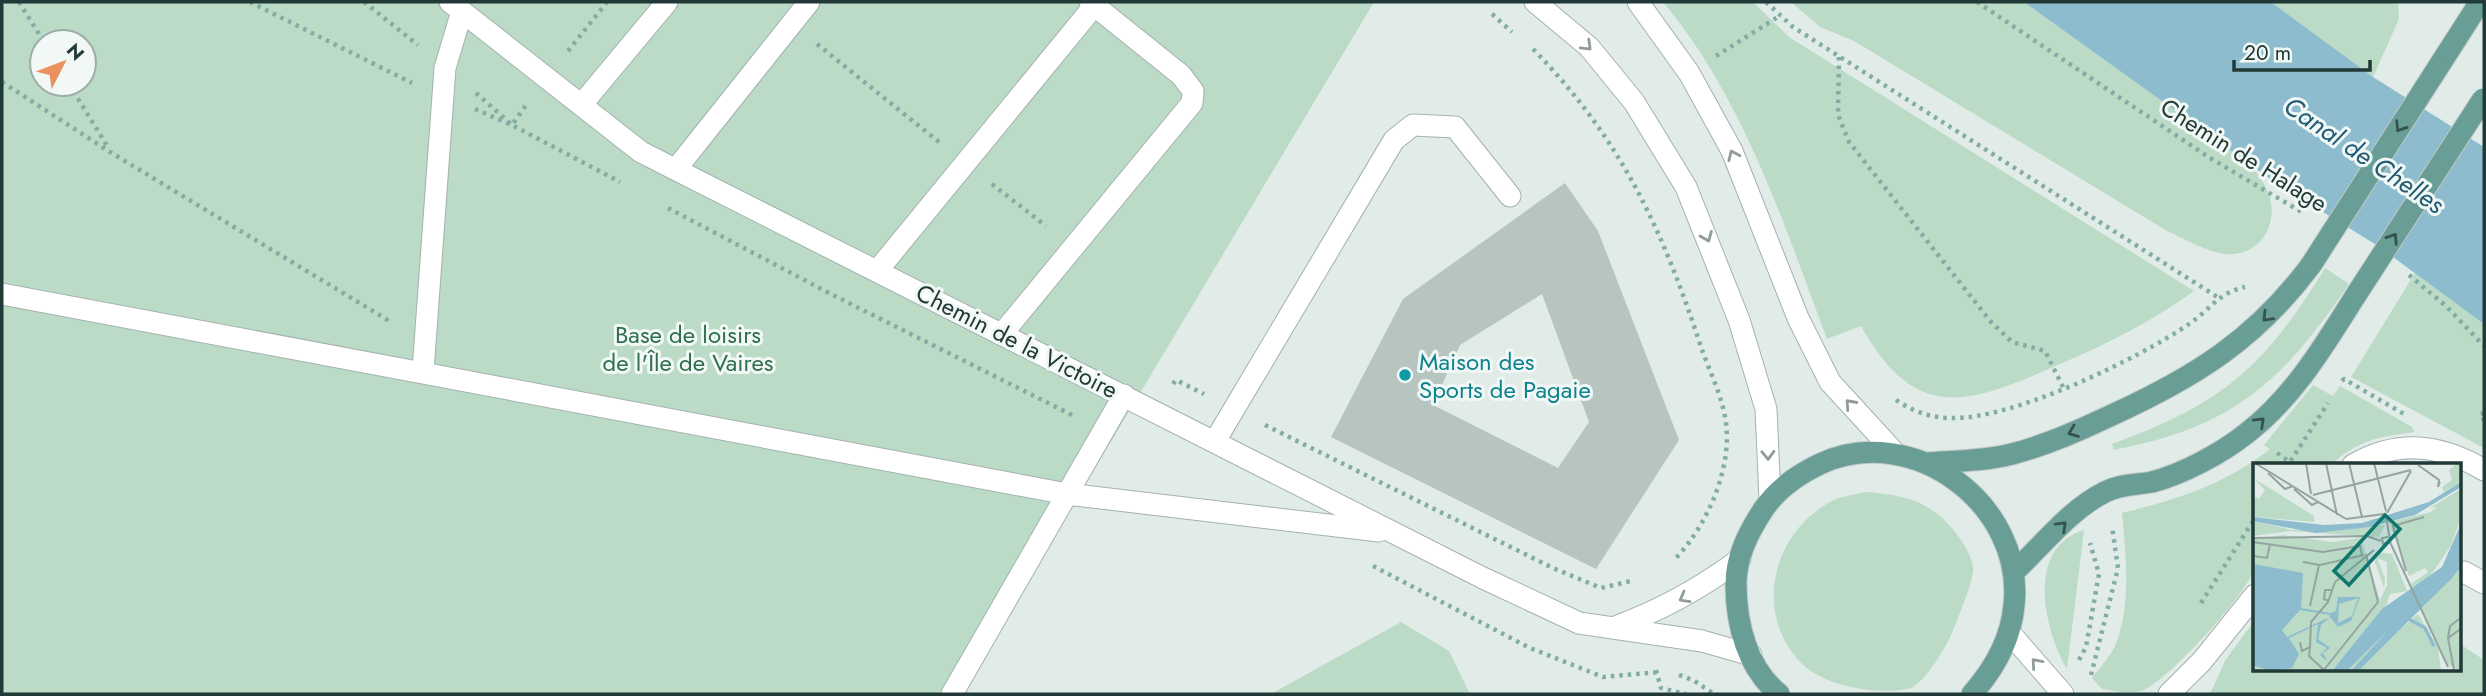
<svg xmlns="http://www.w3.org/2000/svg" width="2486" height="696" viewBox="0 0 2486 696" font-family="Jost,sans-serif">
<rect width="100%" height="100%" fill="#e1ebe8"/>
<!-- green -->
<path fill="#bbdbc7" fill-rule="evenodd" d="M2 2H1374L960 694H2ZM42 42H84V84H42Z
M1663 2H1753L1789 37 2194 291C2151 322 2107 344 2058 365 1970 403 1917 426 1861 326L1827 339C1783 222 1744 99 1663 2Z
M1791 2H2024L2252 166C2258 175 2265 184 2269 194 2278 221 2264 252 2233 254 2212 256 2186 239 2167 231L1854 41 1820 27Z
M2271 2H2398L2399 19 2373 77Z
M2325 268 2349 284C2282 382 2234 427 2114 450L2112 444C2222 404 2264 368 2325 268Z
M2415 273 2484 324V448L2351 377Z
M2313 385 2333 396 2340 386 2412 427 2414 432C2378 437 2358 440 2331 465H2255C2255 490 2260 545 2255 567 2249 592 2168 680 2144 690 2131 695 2115 691 2102 689L2092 678C2100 667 2113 654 2117 641 2131 602 2126 554 2122 513 2176 500 2226 484 2270 449L2264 445Z
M1865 492C1911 495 1937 504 1963 543 1968 551 1974 563 1973 572 1970 589 1962 607 1956 623 1949 642 1930 676 1912 688 1879 696 1825 687 1801 663 1753 613 1772 534 1830 502 1840 496 1854 495 1865 492Z
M2084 530 2067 669C2044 630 2025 548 2084 530Z
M2255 620V670H2460V644L2484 660V694H2210L2226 659Z
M1401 622 1449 651 1470 694H1271Z"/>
<!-- water -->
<path fill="#8cbccd" d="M2024 2H2271L2373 77 2484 147V324L2378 246 2273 181Z"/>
<!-- building -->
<path fill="#b7c5c1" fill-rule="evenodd" d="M1565 183 1598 231 1679 440 1596 569 1331 437 1403 299ZM1542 294 1589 422 1558 468 1433 405 1460 345Z"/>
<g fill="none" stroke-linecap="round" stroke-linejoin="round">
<!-- minor casing -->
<g stroke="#a4b2af" stroke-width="23">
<path id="minor" d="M450 2 641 152 1483 578 1579 623 1702 641 1751 655
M1535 2 1589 47 1634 102 1686 187 1739 320 1766 409 1770 500
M1638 2 1689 73 1732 151 1798 318 1830 382 1896 454
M582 104 667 2
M676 169 809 2
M877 271 1094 6
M2 294 1067 494 1379 531
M1002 334 1192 103 1193 91 1181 75 1090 2
M423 371 445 68 462 11
M1215 441 1394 140 1413 125 1455 127 1510 196
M2353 465C2398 439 2440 444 2484 470
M2464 572 2484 583
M1615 627C1662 610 1700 589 1740 559
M2009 632 2063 694
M952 694 1124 395
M2169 694 2202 661 2255 595"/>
</g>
<!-- major casing -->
<g stroke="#c1c8c7" stroke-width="23">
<path id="major" d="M2437 69 2480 2
M1927 463C1955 461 1985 461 2012 454 2047 445 2080 430 2112 415 2195 377 2256 339 2311 265
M2013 573C2042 546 2069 510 2105 492 2120 484 2136 485 2152 482 2183 474 2222 453 2247 433 2294 397 2325 344 2356 295
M1779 694C1747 668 1736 624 1736 584 1736 557 1748 533 1763 510 1777 489 1797 475 1820 464 1912 421 2025 504 2014 605 2011 640 1995 668 1972 694"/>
</g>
<!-- path -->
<path stroke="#83ada4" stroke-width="4.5" stroke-dasharray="3.5 5" stroke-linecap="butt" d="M19 2 44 42
M250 2 412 83
M364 2 418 45
M1766 2 1793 27 2219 298
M1977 2 2210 158 2305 214
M1492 14 1512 32
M817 44 939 142
M1533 49C1621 139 1662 228 1701 347 1709 370 1723 398 1726 423 1732 469 1707 526 1675 559
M568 51 607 2
M1716 56 1781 15
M1839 57 1838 115 1849 142 1991 322 2012 342 2045 351 2064 389
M2 82 110 152 391 322
M69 84 109 149
M476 93 512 125 526 105
M475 109 512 125 620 182
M992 184 1046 226
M668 208 829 293 1074 416
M2409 275 2446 306 2484 346
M2342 381 2344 379 2404 414
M1173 384 1176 380 1204 394
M1896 400C1912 411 1931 418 1951 418 2012 420 2138 359 2189 324 2211 309 2218 293 2245 287
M2484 413 2480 414 2484 420
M1265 425 1553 568 1601 588 1631 581
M2277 453 2290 462 2328 403
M1373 566 1530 648 1603 677 1660 672
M2201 603 2255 518
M2079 660 2086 647 2099 574 2090 543
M1656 670 1661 688 1686 694
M1679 675 1693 680 1714 694
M2091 675 2118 568 2112 526"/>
<!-- minor -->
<use href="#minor" stroke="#fff" stroke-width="21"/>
<!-- major -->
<use href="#major" stroke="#689e96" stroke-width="21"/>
<!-- major-bridge casing -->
<g stroke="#c1c8c7" stroke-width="23" stroke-linecap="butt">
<path id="major-bridge" d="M2311 265 2437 69
M2356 295 2483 99"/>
</g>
<!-- major-bridge -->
<use href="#major-bridge" stroke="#689e96" stroke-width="21"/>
</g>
<!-- one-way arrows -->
<defs><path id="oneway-chevron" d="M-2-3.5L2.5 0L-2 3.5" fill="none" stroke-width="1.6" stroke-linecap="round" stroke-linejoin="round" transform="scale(1.75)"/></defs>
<g stroke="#909c9b">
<use href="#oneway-chevron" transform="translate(1587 46) rotate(44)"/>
<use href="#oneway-chevron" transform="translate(1733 155) rotate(-114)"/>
<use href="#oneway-chevron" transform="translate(1707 237) rotate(68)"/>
<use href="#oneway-chevron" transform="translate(1850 404) rotate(-132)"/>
<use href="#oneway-chevron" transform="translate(1768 455) rotate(88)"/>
<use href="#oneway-chevron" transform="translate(1684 598) rotate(151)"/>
<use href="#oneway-chevron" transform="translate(2036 663) rotate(-131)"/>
</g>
<g stroke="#34534f">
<use href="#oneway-chevron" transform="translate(2400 127) rotate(123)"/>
<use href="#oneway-chevron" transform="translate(2393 238) rotate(-57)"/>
<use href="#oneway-chevron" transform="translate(2267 317) rotate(134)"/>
<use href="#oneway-chevron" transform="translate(2260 422) rotate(-44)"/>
<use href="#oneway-chevron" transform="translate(2073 432) rotate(159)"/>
<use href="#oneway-chevron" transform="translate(2062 526) rotate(-44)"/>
</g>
<!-- markers -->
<circle fill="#0f9aa8" stroke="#f1f8f5" stroke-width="2.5" cx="1405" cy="375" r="7"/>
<g text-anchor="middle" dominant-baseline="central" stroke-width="6" stroke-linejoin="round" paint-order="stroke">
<!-- street labels -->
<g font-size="24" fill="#223a37" stroke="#f1f8f5">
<text transform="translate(2244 155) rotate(32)">Chemin de Halage</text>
<text transform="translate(1017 341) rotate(27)">Chemin de la Victoire</text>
</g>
<!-- park labels -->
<g font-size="24" fill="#2f6f4f" stroke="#f1f8f5">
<text x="688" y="334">Base de loisirs<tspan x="688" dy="28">de l'Île de Vaires</tspan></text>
</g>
<!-- culture labels -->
<g font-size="24" fill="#0d838f" stroke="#f1f8f5" text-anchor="start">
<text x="1419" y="361">Maison des<tspan x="1419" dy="28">Sports de Pagaie</tspan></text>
</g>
<!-- water labels -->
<g font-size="26" font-style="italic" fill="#205c73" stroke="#f1f8f5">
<text transform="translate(2364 155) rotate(34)">Canal de Chelles</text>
</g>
</g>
<!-- overview -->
<g transform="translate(2253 463)">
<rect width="208" height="208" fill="#e1ebe8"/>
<path d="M204 0H208V19L191 29 189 24 199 17 196 7ZM0 15 61 53V59L0 54V33L6 36 12 27ZM208 26V55L197 84 175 116 160 126 158 121 175 109 172 105 156 113 136 59 178 49 184 44 177 45ZM0 58 39 67 132 62 126 74 37 68 0 73ZM30 72 79 79 108 75 127 137 134 122V99L124 95 132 115 131 125 122 99 123 89 139 91 154 128 137 131 131 150 143 170 165 151 185 185 188 208H0V76ZM208 104V208L194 201 168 146Z" fill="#bbdbc7"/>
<path d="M208 19V24L162 52 116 64 63 70 0 58V54L71 62 109 60 176 39ZM208 61V104L198 116 105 208H98L136 166 94 208H79L129 146 189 104ZM0 101 50 110 48 145 77 150 83 148 85 134H107L98 158 85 164 77 154 68 162 65 176 77 185 70 190 74 198 67 192 74 185 63 179 65 161 36 175 46 191 39 205 17 208 0 202ZM105 135 99 153 85 160 86 141ZM47 147 77 152V154L34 174 29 167Z" fill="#8cbccd" fill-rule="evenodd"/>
<path fill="none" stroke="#8cbccd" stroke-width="3.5" d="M152 154 172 165 181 183"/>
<path fill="none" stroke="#95a4a1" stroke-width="2" d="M2 0 93 56M53 0 58 31M73 0 84 52M96 0 109 54M121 0 133 48M165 2 186 17 185 24 187 19M15 10 32 26 40 23M41 26 59 42 65 39M60 32 158 7M134 50 158 8M133 52 137 78 130 81 129 75 135 74M93 56 131 51M0 75 114 73 128 78M0 79 70 89 107 83 109 92M137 79 195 204M0 93 14 95 17 81M50 99 67 102 111 92M153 108 140 63 171 54M76 138 71 136 72 127H80M57 143 66 102M195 175 197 163 209 154M47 179 49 188 57 184 58 159 75 139 82 119 121 87M57 184 56 193 71 207M201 207 195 175 209 165M70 208 125 139 113 91"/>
<path fill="#0f766e" fill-opacity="0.15" stroke="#0f766e" stroke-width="3.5" d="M132 52 147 66 96 122 81 108Z"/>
<rect width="208" height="208" fill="none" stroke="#223a37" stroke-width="3.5"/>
</g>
<!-- border -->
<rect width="2486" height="696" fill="none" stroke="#223a37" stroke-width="7"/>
<!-- north arrow -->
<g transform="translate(63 63) rotate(48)"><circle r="33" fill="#f1f8f5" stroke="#9eaca9" stroke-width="2"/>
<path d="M0-5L12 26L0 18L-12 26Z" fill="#ea9160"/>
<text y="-10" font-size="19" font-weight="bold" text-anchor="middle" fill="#223a37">N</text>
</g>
<!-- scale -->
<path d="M2234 60v10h136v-10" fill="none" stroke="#223a37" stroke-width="3.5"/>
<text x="2244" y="60" font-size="21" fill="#223a37" stroke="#f1f8f5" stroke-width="5" paint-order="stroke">20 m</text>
</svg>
